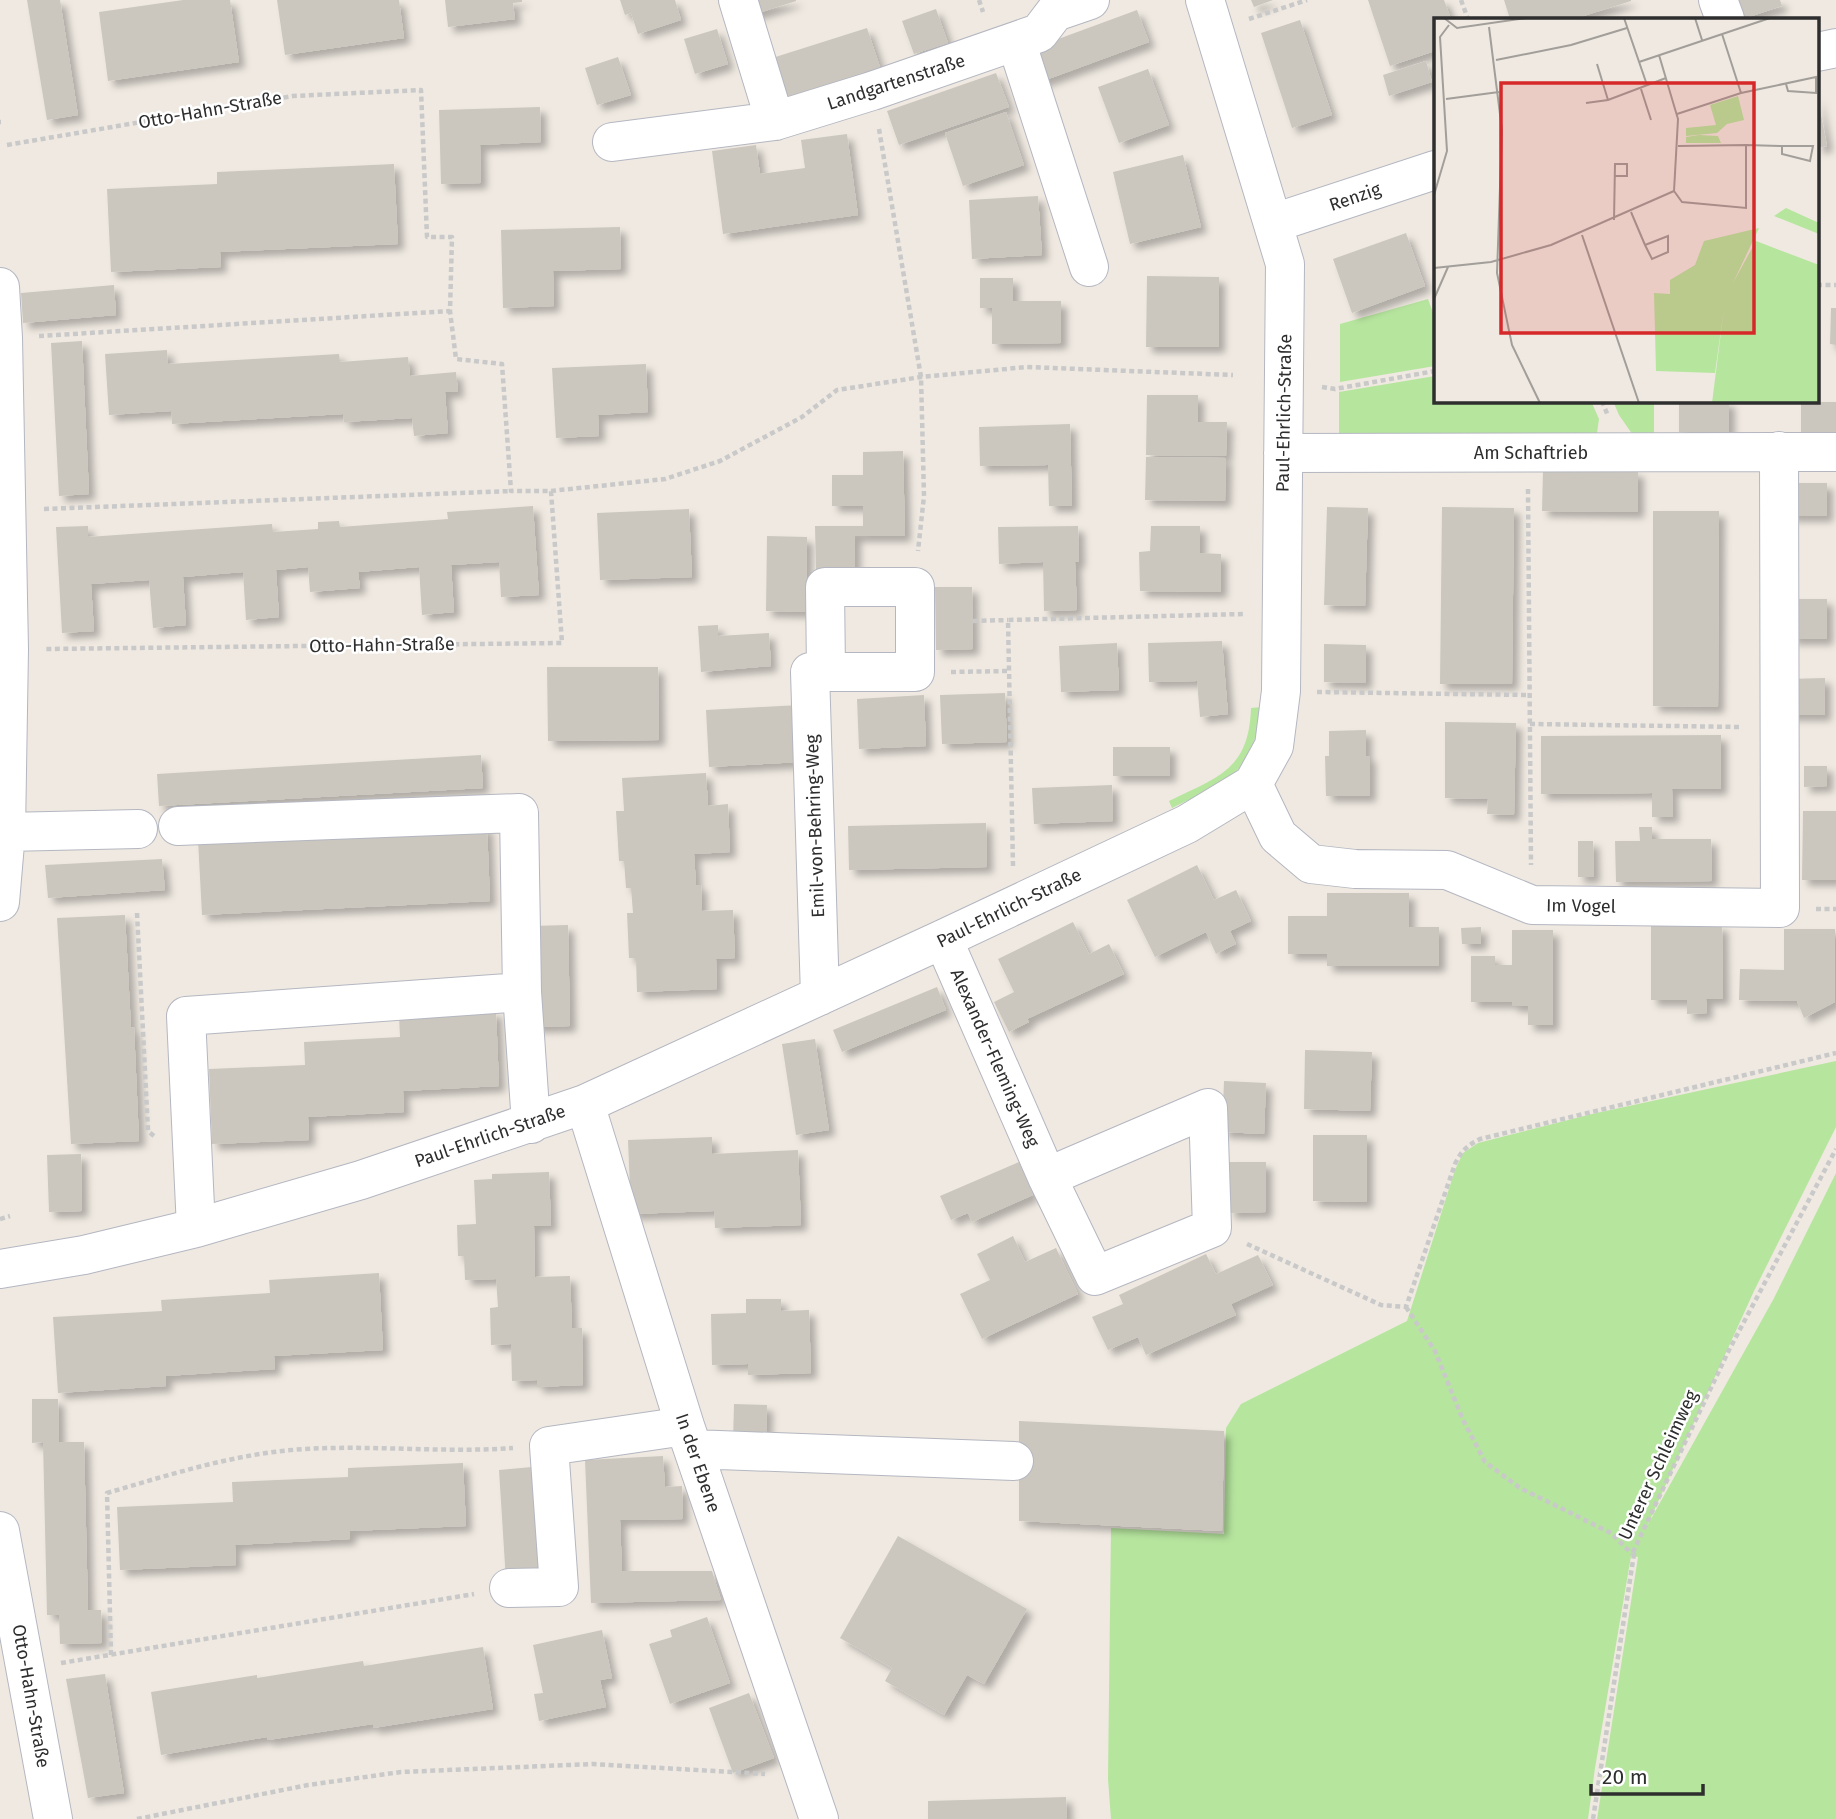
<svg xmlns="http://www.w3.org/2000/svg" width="1836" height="1819" viewBox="0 0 1836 1819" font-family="'Fira Sans',sans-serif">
<defs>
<filter id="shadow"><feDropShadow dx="6" dy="6" stdDeviation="3.5" flood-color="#0004"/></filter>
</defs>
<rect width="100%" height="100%" fill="#efe9e1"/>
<!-- green -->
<path fill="#b6e59e" d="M1428 299 1435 318V366L1340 382V324Z
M1435 376V401H1591L1599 419 1597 433 1339 437V392Z
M1613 401H1654V438H1635L1619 415Z
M1262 707C1251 776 1230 780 1172 808L1169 801C1218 777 1249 770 1251 708Z
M1836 1061V1127L1754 1291 1647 1526 1773 1300 1836 1173V1819H1597L1638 1557 1631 1556 1595 1768 1588 1819H1111L1108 1779 1111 1528 1224 1534 1226 1428 1241 1404 1407 1321 1455 1170 1463 1153 1478 1143 1592 1114Z"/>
<!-- building -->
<path fill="#cbc7bf" filter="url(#shadow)" d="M27 0H60L78 115 47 120Z
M183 0H230L239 62 108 81 99 12Z
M277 0H399L404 38 285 55Z
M445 0H522V2L513 3 515 19 448 27Z
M620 0H675L681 20 638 34 631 13 625 15Z
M747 0H796V1L752 15Z
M1251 0H1273L1254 7Z
M1368 0H1444L1451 19H1435V51L1390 66Z
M1504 0H1631V1L1574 19H1510Z
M1737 0H1780L1782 6 1743 19Z
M936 9 948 43 914 54 902 21Z
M1137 10 1149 42 1035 84 1023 52Z
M1300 20 1332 115 1292 128 1261 33Z
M867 28 880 67 779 100 766 60Z
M717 29 728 64 695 74 684 39Z
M618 57 631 95 597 105 585 68Z
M1426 61 1432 82 1389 96 1383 75Z
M1148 69 1169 125 1119 143 1098 87Z
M996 73 1009 107 899 145 887 111Z
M1817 94 1827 146 1817 148Z
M540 107 541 142 480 145 481 183 441 184 439 110Z
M1006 112 1024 165 963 186 945 133Z
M847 134 858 215 723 234 712 151 756 145 760 174 805 168 801 140Z
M1183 155 1201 227 1130 244 1113 172Z
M394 164 398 244 220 252 221 267 111 272 107 189 217 184V172Z
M1038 196 1042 255 972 259 969 200Z
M620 227 621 269 553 271 554 306 503 308 501 230Z
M1406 233 1425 286 1352 313 1333 259Z
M1147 276 1219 277V347H1146Z
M980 278H1013V301H1061V343L992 344V308H980Z
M114 285 116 315 23 323 21 293Z
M1831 308H1836V345L1830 344Z
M82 341 89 494 59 496 51 343Z
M167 350 168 364 339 354 340 362 408 357 410 376 456 372 458 392H445L448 433 414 436 412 418 344 422 343 414 172 424 171 411 109 415 105 354Z
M646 364 648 412 598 415 599 436 556 438 552 368Z
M1147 395H1198V422H1227L1226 456 1146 455Z
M1679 401H1729V432H1679Z
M1801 402H1836V437H1801Z
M1070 424 1072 506H1049L1048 465 980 466 979 427Z
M903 451 905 536H855V570H816L815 526H863V506H832V475H863V452Z
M1146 457 1226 458 1225 501 1145 500Z
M1543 470 1638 471V512L1542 511Z
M1788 483H1827V516H1788Z
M533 506 539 595 501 597 499 562 451 565 454 612 422 615 419 567 358 572 360 588 310 592 308 567 276 570 279 617 246 620 243 572 183 577 186 625 153 628 149 580 91 584 94 631 62 633 56 527 88 526V537L272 524 273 532 318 529V522L339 521 340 527 448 519 447 512Z
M1327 507 1368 508 1365 606 1324 605Z
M1442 507 1514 508 1512 684H1440Z
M689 509 692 577 600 580 597 513Z
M1653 511H1719L1718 707 1653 706Z
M1078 526 1079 562H1075L1077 610 1044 611 1043 562 999 564 998 527Z
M1151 526H1200V553L1221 554V592L1140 591 1139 552 1150 551Z
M767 536 807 537 806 612 766 611Z
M935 587H972L973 649 936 650Z
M1790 599H1827V639H1790Z
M718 625V636L769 633 771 666 701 672 698 626Z
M1222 641 1228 714 1200 717 1197 681 1149 682 1148 643Z
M1117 643 1119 690 1061 692 1059 646Z
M1324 644 1366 645V683L1324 682Z
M547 667H658L659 740 548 741Z
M1825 678V715H1786V679Z
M1005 693 1007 742 942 744 940 695Z
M924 695 926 746 859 749 857 699Z
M799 705 801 762 709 767 706 710Z
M1445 722 1516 723 1514 815 1487 814 1488 799 1445 798Z
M1366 730V756H1370V796H1326L1325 756H1329V731Z
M1721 735V789H1672L1673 817H1652V793L1541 794V736Z
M1113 747H1170V776H1113Z
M481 755 483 788 159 806 157 774Z
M1804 766H1827V786L1804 787Z
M706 773 708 806 728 804 730 852 694 854 696 885H701L702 911 733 910 735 958 716 959 717 989 637 992 636 958H629L627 913H633L631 888H626L624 861H619L616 811H624L622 778Z
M1112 785 1113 821 1034 824 1032 788Z
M1803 811H1836V880H1802Z
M986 823 987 867 849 870 848 826Z
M487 826 490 901 202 915 198 840Z
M1639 827H1652V839H1711L1712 881 1616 882 1615 841H1640Z
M1578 841H1593L1594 877H1578Z
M162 859 165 890 48 898 45 865Z
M1197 865 1214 900 1236 890 1251 921 1230 931 1236 944 1216 954 1206 932 1155 957 1127 900Z
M1327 893H1409V927H1439V966H1327V954H1288V916H1327Z
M125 915 131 1028 134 1027 139 1141 71 1144 57 918Z
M1073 922 1089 954 1109 944 1124 974 1027 1019 1029 1022 1009 1032 994 1002 1014 992 998 959Z
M568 925 570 1026 533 1027 531 926Z
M1722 925 1723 999H1706L1707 1013 1687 1014V1000H1651V926Z
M1481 927V944H1462L1461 928Z
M1784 929H1835V1002L1804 1018 1797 1001 1739 1000 1740 969 1784 970Z
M1512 930H1553V1025H1528V1006H1512V1002H1471V956H1495V965H1512Z
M937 987 946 1010 842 1052 833 1030Z
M496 1011 499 1086 403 1091 404 1112 308 1117 309 1140 212 1144 209 1069 305 1065 304 1042 400 1037 399 1016Z
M815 1039 829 1130 796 1135 782 1044Z
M1305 1050 1372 1052 1370 1111 1304 1109Z
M1224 1081 1266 1083 1264 1134 1222 1132Z
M1313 1135H1367V1202L1313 1201Z
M712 1137V1154L798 1150 801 1225 715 1228 714 1211 631 1214 628 1140Z
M81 1154 82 1211 49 1212 47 1155Z
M1019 1162 1033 1195 972 1222 968 1213 951 1220 940 1196Z
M1228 1162H1266V1212L1229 1213Z
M549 1172 551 1226H534L535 1277 570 1276 572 1328H582L583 1385 537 1387V1380L512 1381 511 1344 491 1345 490 1308 498 1307 496 1279 465 1280 464 1256H458L457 1225 476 1224 474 1180 492 1179V1174Z
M1013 1236 1025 1262 1056 1248 1078 1294 982 1339 960 1294 990 1280 977 1254Z
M1206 1254 1216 1274 1258 1255 1273 1285 1231 1304 1236 1315 1146 1355 1138 1337 1108 1350 1092 1317 1123 1304 1119 1295Z
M379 1273 383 1350 274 1356 275 1369 166 1376V1386L58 1393 53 1317 162 1311 161 1300 270 1293 269 1280Z
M746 1299H781V1311L809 1310 811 1373 748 1375V1364L712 1365 711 1314 746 1313Z
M32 1399H58L59 1442H84L88 1610H101L102 1643 60 1644 59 1615H47L43 1442 32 1443Z
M734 1404 767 1405 766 1442 733 1441Z
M1019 1421 1224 1431 1222 1531 1019 1521Z
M663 1456 665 1487 682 1486 683 1519 620 1520 622 1571H712L721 1600 591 1603 585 1460Z
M463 1463 466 1526 350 1531V1539L235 1545 236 1565 120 1570 117 1507 233 1502 232 1482 348 1477V1468Z
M532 1467 539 1579 506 1581 499 1470Z
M898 1536 1027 1609 984 1684 967 1675 944 1715 885 1681 892 1668 840 1638Z
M707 1617 730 1683 670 1704 649 1644 672 1637 670 1630Z
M602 1630 612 1678 600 1680 606 1707 539 1721 534 1694 543 1693 533 1645Z
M483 1647 493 1709 373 1728V1724L268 1740 267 1737 161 1755 151 1692 257 1675V1678L363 1661 364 1666Z
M105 1674 124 1793 88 1798 66 1679Z
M749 1693 774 1758 733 1773 709 1708Z
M1066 1797 1067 1819H928V1801Z"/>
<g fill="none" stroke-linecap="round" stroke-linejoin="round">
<!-- minor casing -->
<g stroke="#b4b7c1" stroke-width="40">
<path id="minor" d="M738 0 775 121
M1718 0 1725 19
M1055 12 1090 0
M1016 41 1089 267
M1817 52 1836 48
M612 142 775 121 872 91 1039 33 1055 12
M1274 223 1435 170
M0 287 3 338 9 649 6 832 0 902
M1283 453 1836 452
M1253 784 1278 836 1311 864 1355 869 1447 870 1532 905 1780 908 1779 451
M178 826 519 813 522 992 531 1124
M6 832 138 829
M943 939 1047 1177 1095 1276 1212 1228 1208 1108 1047 1177
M820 996 810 672H826L825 587H915V672H826
M585 1104 685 1426 819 1819
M196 1228 186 1016 522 992
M0 1269 84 1255 196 1228 361 1180 585 1104 943 939 1187 824 1253 784 1274 746 1281 691 1285 264 1205 0
M693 1449 1014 1461
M0 1531 53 1819
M509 1588 559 1587 549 1446 685 1426"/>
</g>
<!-- path -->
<path stroke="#c9c9c9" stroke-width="4.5" stroke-dasharray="5 3.5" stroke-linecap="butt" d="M979 0 983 12
M1461 0 1468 19
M1249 19 1307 0
M0 122H1
M879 129 921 377 924 496 918 551
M7 145 293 96 421 90 427 237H452L450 311 456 359 502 364 511 491H551L562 643 45 649
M1817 285H1836
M39 336 450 311
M1322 387 1335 389 1435 371
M1602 401 1608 416
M1528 489 1531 865
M551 491 665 479 720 461 802 417 837 390 921 377 1027 367 1233 375
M44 509 511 491
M973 621 1008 620
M951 672 1009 671
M1317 692 1528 695
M1530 724 1742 727
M1013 866 1008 620 1243 614
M1816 909H1836
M137 913 148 1131 154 1136
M0 1219 10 1216
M1247 1244 1381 1305 1406 1307 1455 1164C1461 1151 1468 1145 1480 1139L1836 1053
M1406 1307 1435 1351 1463 1420 1485 1462 1520 1488 1611 1533 1632 1554
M111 1655 107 1493C172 1474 237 1453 305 1449 375 1445 444 1453 513 1448
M61 1663 474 1594
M137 1819 308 1785 401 1772 593 1764 765 1774
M1593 1819 1634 1554H1632L1729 1350 1836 1149"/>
<!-- minor -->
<use href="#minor" stroke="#fff" stroke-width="38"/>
</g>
<g text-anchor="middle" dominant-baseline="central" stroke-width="5" stroke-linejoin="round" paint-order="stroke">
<!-- street labels -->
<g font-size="18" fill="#2e2e2e" stroke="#fff">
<text transform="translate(896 82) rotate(-18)">Landgartenstraße</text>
<text transform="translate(210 110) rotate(-10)">Otto-Hahn-Straße</text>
<text transform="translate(1355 197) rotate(-19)">Renzig</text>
<text transform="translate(1284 413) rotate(-89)">Paul-Ehrlich-Straße</text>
<text x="1531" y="453">Am Schaftrieb</text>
<text transform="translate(382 645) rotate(-1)">Otto-Hahn-Straße</text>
<text transform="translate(815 826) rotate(-92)">Emil-von-Behring-Weg</text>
<text transform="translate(1581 906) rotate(1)">Im Vogel</text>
<text transform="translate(1009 908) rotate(-26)">Paul-Ehrlich-Straße</text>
<text transform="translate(995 1058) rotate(66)">Alexander-Fleming-Weg</text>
<text transform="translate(490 1136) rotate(-19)">Paul-Ehrlich-Straße</text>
<text transform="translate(698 1463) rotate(71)">In der Ebene</text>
<text transform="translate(1658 1465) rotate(-65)">Unterer Schleimweg</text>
<text transform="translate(31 1696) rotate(80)">Otto-Hahn-Straße</text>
</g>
</g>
<!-- overview -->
<g transform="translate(1434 18)">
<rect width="385" height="385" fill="#efe9e1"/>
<path d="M304 78 310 102 293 106 283 115 252 118V110L282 107 276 87ZM265 117 284 118 287 125H252V119ZM352 190 385 205V216L340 198ZM325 210 299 265 322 223 385 247V385H278L290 290 281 355 222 353 220 275 236 276V262L261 247 270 223Z" fill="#b6e59e"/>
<path fill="none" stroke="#a29e99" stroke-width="2" d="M10 0 23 10 92 0M190 0 213 67M261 0 268 22M55 9 68 112 63 255 78 327 106 385M288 16 307 75M62 42 137 27 193 10M205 44 336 0M163 46 174 82M207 71 217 102M12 81 65 74M152 85 174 82 232 60M243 96 307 75 382 59V75L354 73 352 66M244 128 312 127 348 128H379L376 143 348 136V128M240 173 248 184 312 190V127M0 177 13 133 6 19 15 7M197 194 211 227 218 241 234 234V218L211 227M180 202 181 146H193V158H181M148 217 205 385M0 250 57 244 117 227 240 173 244 101 225 37M0 281 14 249"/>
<path fill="#d62828" fill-opacity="0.15" stroke="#d62828" stroke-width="3.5" d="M67 65H320V315H67Z"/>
<rect width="385" height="385" fill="none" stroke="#2e2e2e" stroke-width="3.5"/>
</g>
<!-- scale -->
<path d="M1591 1784v10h112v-10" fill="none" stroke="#2e2e2e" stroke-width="3.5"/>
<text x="1602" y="1784" font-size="21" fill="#2e2e2e" stroke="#ffffff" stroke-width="5" paint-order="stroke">20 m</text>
</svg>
